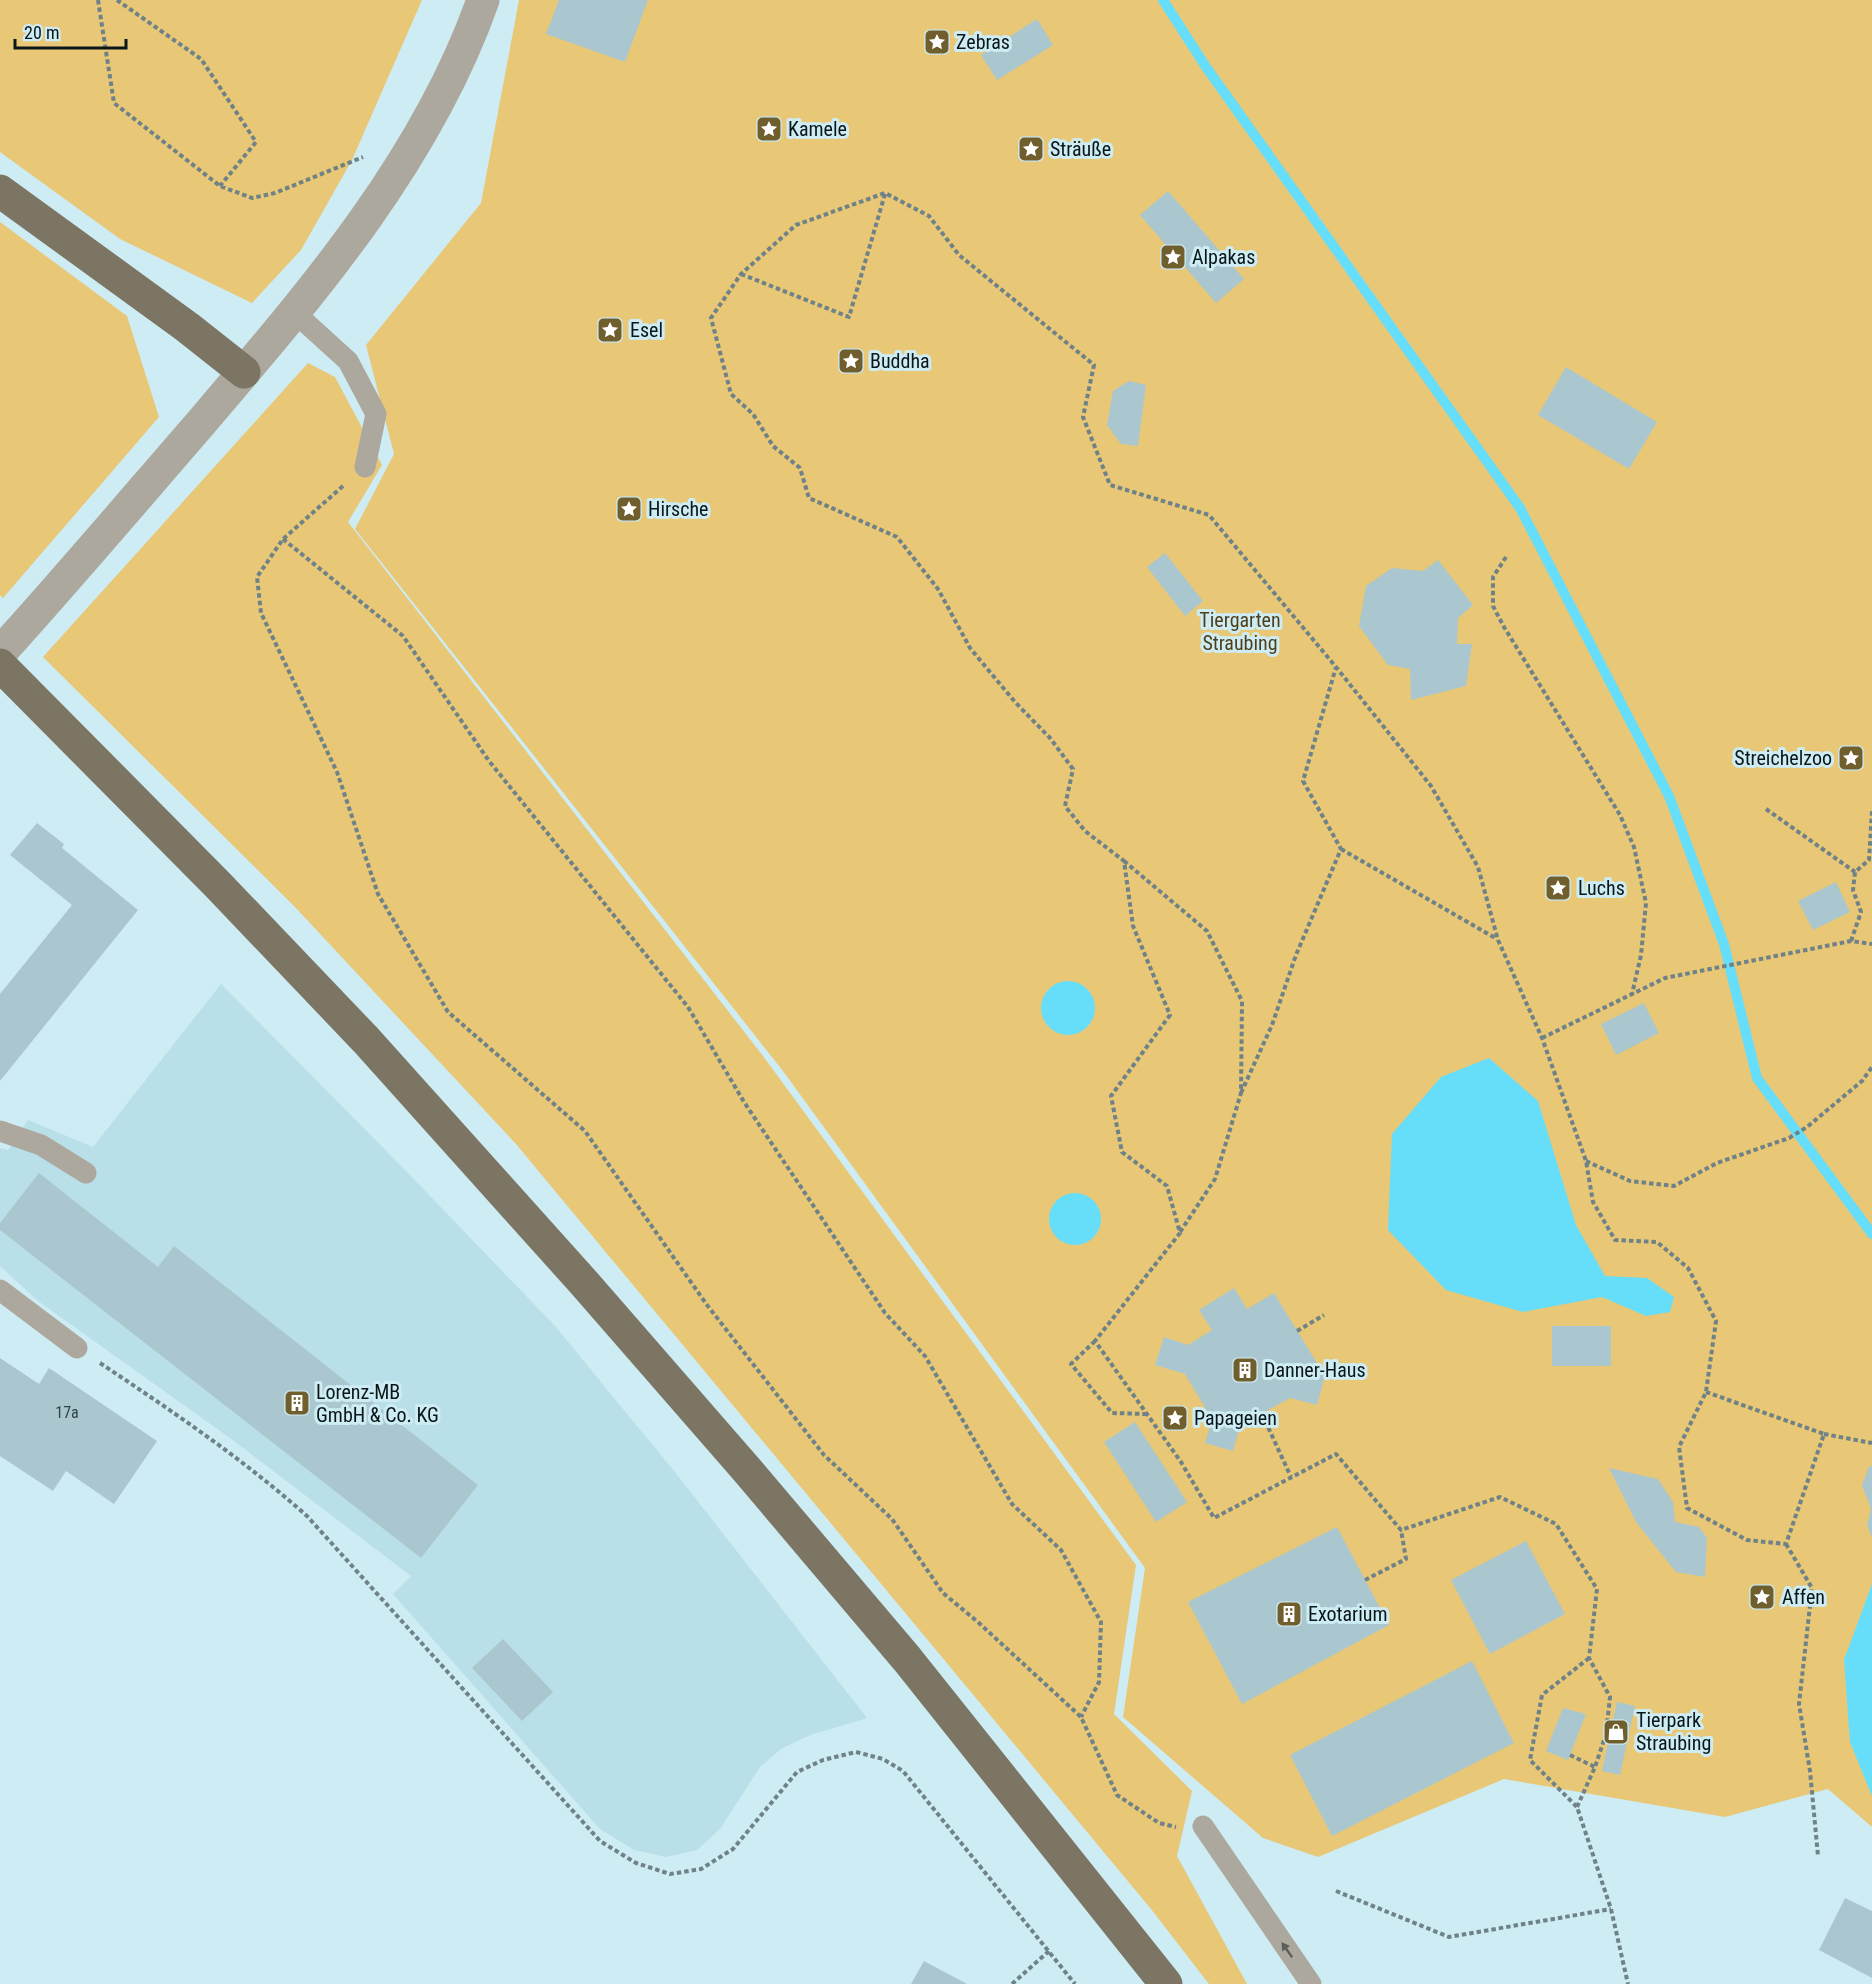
<svg xmlns="http://www.w3.org/2000/svg" width="1872" height="1984" viewBox="0 0 1872 1984" font-family="'Roboto Condensed',sans-serif">
<rect width="100%" height="100%" fill="#ceecf4"/>
<!-- built -->
<path fill="#b9dfe8" d="M221 984 407 1172 555 1326 678 1476 867 1718 810 1735 781 1749 760 1767 720 1829 697 1850 666 1857 634 1850 600 1829 393 1594 411 1576 230 1438 38 1301 0 1266V1148L8 1150 28 1120 93 1147Z"/>
<!-- green -->
<path fill="#e8c776" d="M0 0H422L352 160 301 250 252 303 120 239 0 152Z
M519 0H1872V1827L1828 1789 1725 1817 1504 1779 1318 1857 1263 1838 1123 1717 1145 1568 783 1071 355 529 394 454 366 345 481 203Z
M0 222 127 316 159 417 3 598 0 595Z
M308 363 335 377 382 465 348 522 763 1056 1136 1565 1114 1714 1192 1791 1177 1856 1247 1984H1209L1151 1909 516 1144 295 907 43 657Z"/>
<!-- water -->
<path fill="#66defa" d="M1041 1008a27 27 0 1 1 54 0a27 27 0 1 1-54 0Z
M1489 1058 1538 1101 1576 1225 1605 1276 1647 1278 1674 1297 1670 1312 1646 1316 1602 1297 1523 1312 1446 1290 1388 1230 1392 1134 1441 1077Z
M1049 1219a26 26 0 1 1 52 0a26 26 0 1 1-52 0Z
M1872 1584V1796L1850 1742 1844 1660Z"/>
<g fill="none" stroke-linecap="round" stroke-linejoin="round">
<!-- stream -->
<path stroke="#66defa" stroke-width="10" d="M1163 0 1206 67 1520 508 1669 796 1724 944 1757 1078 1872 1234"/>
</g>
<!-- building -->
<path fill="#aac7cf" d="M559 0H648L625 62 546 34Z
M1037 19 1053 45 997 80 981 55Z
M1168 191 1244 279 1216 303 1140 215Z
M1566 367 1657 422 1629 469 1538 415Z
M1129 381 1146 385 1138 446 1121 444 1107 425 1113 391Z
M1165 553 1203 601 1185 616 1147 567Z
M1438 560 1473 605 1458 618 1457 644H1472L1466 686 1411 700 1410 669 1388 665 1359 626 1366 586 1392 568 1423 571Z
M37 823 64 844 62 848 138 910 0 1081V994L72 905 10 855Z
M1836 882 1850 912 1813 930 1798 901Z
M1644 1003 1659 1033 1616 1055 1601 1024Z
M39 1173 158 1267 174 1246 478 1485 421 1558 0 1230V1223Z
M1234 1288 1247 1309 1274 1293 1325 1376 1317 1405 1290 1398 1240 1426 1233 1451 1205 1443 1212 1419 1185 1374 1155 1365 1164 1337 1188 1345 1212 1330 1199 1310Z
M1552 1326H1611V1366H1552Z
M0 1358 39 1384 49 1368 157 1441 114 1504 66 1471 53 1491 0 1456Z
M1135 1422 1187 1502 1156 1522 1104 1442Z
M1872 1465V1538L1867 1525 1871 1509 1862 1485 1869 1467Z
M1609 1468 1658 1479 1673 1502 1675 1522 1699 1527 1707 1538 1705 1577 1676 1572 1636 1522Z
M1337 1527 1389 1625 1242 1704 1188 1602Z
M1526 1541 1565 1614 1490 1654 1451 1580Z
M503 1639 553 1692 522 1721 472 1668Z
M1472 1661 1514 1743 1332 1836 1290 1755Z
M1617 1702 1635 1706 1620 1775 1602 1771Z
M1563 1708 1586 1714 1568 1760 1546 1751Z
M1845 1898 1872 1911V1978L1819 1950Z
M924 1961 967 1984H911Z"/>
<g fill="none" stroke-linecap="round" stroke-linejoin="round">
<!-- path -->
<path stroke="#6e8287" stroke-width="4" stroke-dasharray="4.5 3" stroke-linecap="butt" d="M98 0 114 103 220 186 252 198 275 193 363 157
M117 0 201 59 256 142 220 186
M741 274 849 317 885 194
M343 486 283 539 257 577 261 613 337 772 378 894 448 1012 585 1131 707 1305 824 1455 892 1519 943 1593 979 1623 1081 1717 1117 1795 1159 1823 1176 1827
M283 539 403 636 489 761 688 1007 744 1102 885 1313 925 1356 1012 1504 1061 1550 1101 1622 1099 1682 1081 1717
M1506 557 1493 577V606L1504 627 1620 815 1634 847 1646 903 1641 955 1632 994
M1766 809 1855 872
M1341 849 1497 939
M1124 861 1207 931 1242 1001 1241 1093 1215 1179 1180 1232
M1851 941 1861 912 1853 890 1855 872 1869 860 1872 811
M1542 1038 1665 978 1851 941 1872 944
M1241 1093 1272 1025 1296 955 1341 849 1303 781 1336 667
M1586 1161 1630 1181 1674 1186 1717 1163 1789 1138 1807 1127 1862 1081 1872 1067
M1297 1331 1324 1315
M1095 1341 1071 1364 1112 1413 1146 1414
M100 1363C172 1411 243 1459 307 1516L600 1841 636 1863 670 1874 701 1869 733 1849 797 1772 823 1760 856 1752 883 1759 903 1771 1075 1984
M1262 1414 1291 1477
M1824 1434 1872 1443
M1786 1544 1812 1588 1799 1704 1810 1771 1818 1856
M1365 1580 1406 1559 1401 1530
M1589 1658 1542 1695 1530 1760 1577 1807 1611 1909 1628 1984
M1570 1755 1595 1767
M1577 1807 1595 1767 1606 1734 1610 1697 1589 1658 1597 1589 1556 1524 1500 1497 1401 1530 1336 1454 1214 1518 1181 1462 1095 1341 1180 1233 1167 1186 1122 1152 1111 1096 1170 1015 1133 926 1124 861 1085 831 1065 806 1073 769 1050 738 1015 702 970 648 938 589 897 537 809 498 800 468 773 446 753 414 731 394 711 318 741 274 796 225 885 193 929 216 959 255 1094 365 1083 417 1110 485 1209 515 1336 667 1431 786 1478 867 1498 940 1542 1038 1586 1161 1593 1202 1615 1240 1657 1242 1688 1268 1716 1321 1706 1392 1679 1447 1687 1508 1747 1540 1786 1544 1824 1434 1706 1392
M1336 1891 1449 1937 1611 1909
M1012 1984 1049 1951"/>
<!-- service -->
<path stroke="#aca89e" stroke-width="21" d="M294 312 348 361 376 414 365 467
M0 1131 41 1145 86 1173
M0 1290 77 1348
M1203 1826 1311 1984"/>
<!-- tertiary -->
<path stroke="#aca89e" stroke-width="33" d="M0 653C68 578 134 500 200 424 310 295 426 162 483 0"/>
<!-- primary -->
<path stroke="#7c7563" stroke-width="33" d="M0 191 187 327 244 372
M0 665 218 885 366 1040 585 1284 747 1470 907 1659 1166 1984"/>
</g>
<!-- one-way arrows -->
<defs><path id="oneway-solid" d="M-6-.8H1V-3.2L6.5 0L1 3.2V.8H-6Z" transform="scale(1.5)"/></defs>
<use fill="#5c5f5b" href="#oneway-solid" transform="translate(1287 1950) rotate(-125)"/>
<!-- icons -->
<defs>
<g id="sight-square" transform="scale(1.35)"><rect x="-9" y="-9" width="18" height="18" rx="4" fill="#715e2d" stroke="#ceecf4"/><path d="M0-6L1.8-2.2L6-1.7L2.9 1.2L3.7 5.4L0 3.3L-3.7 5.4L-2.9 1.2L-6-1.7L-1.8-2.2Z" fill="#fff"/></g>
<g id="building-square" transform="scale(1.35)"><rect x="-9" y="-9" width="18" height="18" rx="4" fill="#715e2d" stroke="#ceecf4"/><path d="M-4-6H4V6H1V3H-1V6H-4ZM-2.5-4.3h1.7v1.8h-1.7ZM.8-4.3h1.7v1.8H.8ZM-2.5-1h1.7V.8h-1.7ZM.8-1h1.7V.8H.8Z" fill="#fff"/></g>
<g id="shop-square" transform="scale(1.35)"><rect x="-9" y="-9" width="18" height="18" rx="4" fill="#715e2d" stroke="#ceecf4"/><path d="M-5-2.5h2.3a2.7 3.5 0 0 1 5.4 0H5L5.5 6h-11ZM-1.5-2.5h3a1.5 2.3 0 0 0-3 0Z" fill="#fff"/></g>
</defs>
<g fill-rule="evenodd">
<use href="#sight-square" x="937" y="42"/>
<use href="#sight-square" x="769" y="129"/>
<use href="#sight-square" x="1031" y="149"/>
<use href="#sight-square" x="1173" y="257"/>
<use href="#sight-square" x="610" y="330"/>
<use href="#sight-square" x="851" y="361"/>
<use href="#sight-square" x="629" y="509"/>
<use href="#sight-square" x="1851" y="758"/>
<use href="#sight-square" x="1558" y="888"/>
<use href="#building-square" x="1245" y="1370"/>
<use href="#building-square" x="297" y="1403"/>
<use href="#sight-square" x="1175" y="1418"/>
<use href="#sight-square" x="1762" y="1597"/>
<use href="#building-square" x="1289" y="1614"/>
<use href="#shop-square" x="1616" y="1732"/>
</g>
<g text-anchor="middle" dominant-baseline="central" stroke-width="6" stroke-linejoin="round" paint-order="stroke">
<!-- number labels -->
<g font-size="16" fill="#334246">
<text x="67" y="1412">17a</text>
</g>
<!-- poi labels -->
<g font-size="20" fill="#0b1618" stroke="#ceecf4" text-anchor="start">
<text x="956" y="42">Zebras</text>
<text x="788" y="129">Kamele</text>
<text x="1050" y="149">Sträuße</text>
<text x="1192" y="257">Alpakas</text>
<text x="630" y="330">Esel</text>
<text x="870" y="361">Buddha</text>
<text x="648" y="509">Hirsche</text>
<text x="1832" y="758" text-anchor="end">Streichelzoo</text>
<text x="1578" y="888">Luchs</text>
<text x="1264" y="1370">Danner-Haus</text>
<text x="316" y="1392">Lorenz-MB<tspan x="316" dy="23">GmbH &amp; Co. KG</tspan></text>
<text x="1194" y="1418">Papageien</text>
<text x="1782" y="1597">Affen</text>
<text x="1308" y="1614">Exotarium</text>
<text x="1636" y="1720">Tierpark<tspan x="1636" dy="23">Straubing</tspan></text>
</g>
<!-- park labels -->
<g font-size="20" fill="#4e3f1a" stroke="#ceecf4">
<text x="1240" y="620">Tiergarten<tspan x="1240" dy="23">Straubing</tspan></text>
</g>
</g>
<!-- scale -->
<path d="M15 39v9h111v-9" fill="none" stroke="#0b1618" stroke-width="3"/>
<text x="24" y="39" font-size="18" fill="#0b1618" stroke="#ceecf4" stroke-width="4.5" paint-order="stroke">20 m</text>
</svg>
